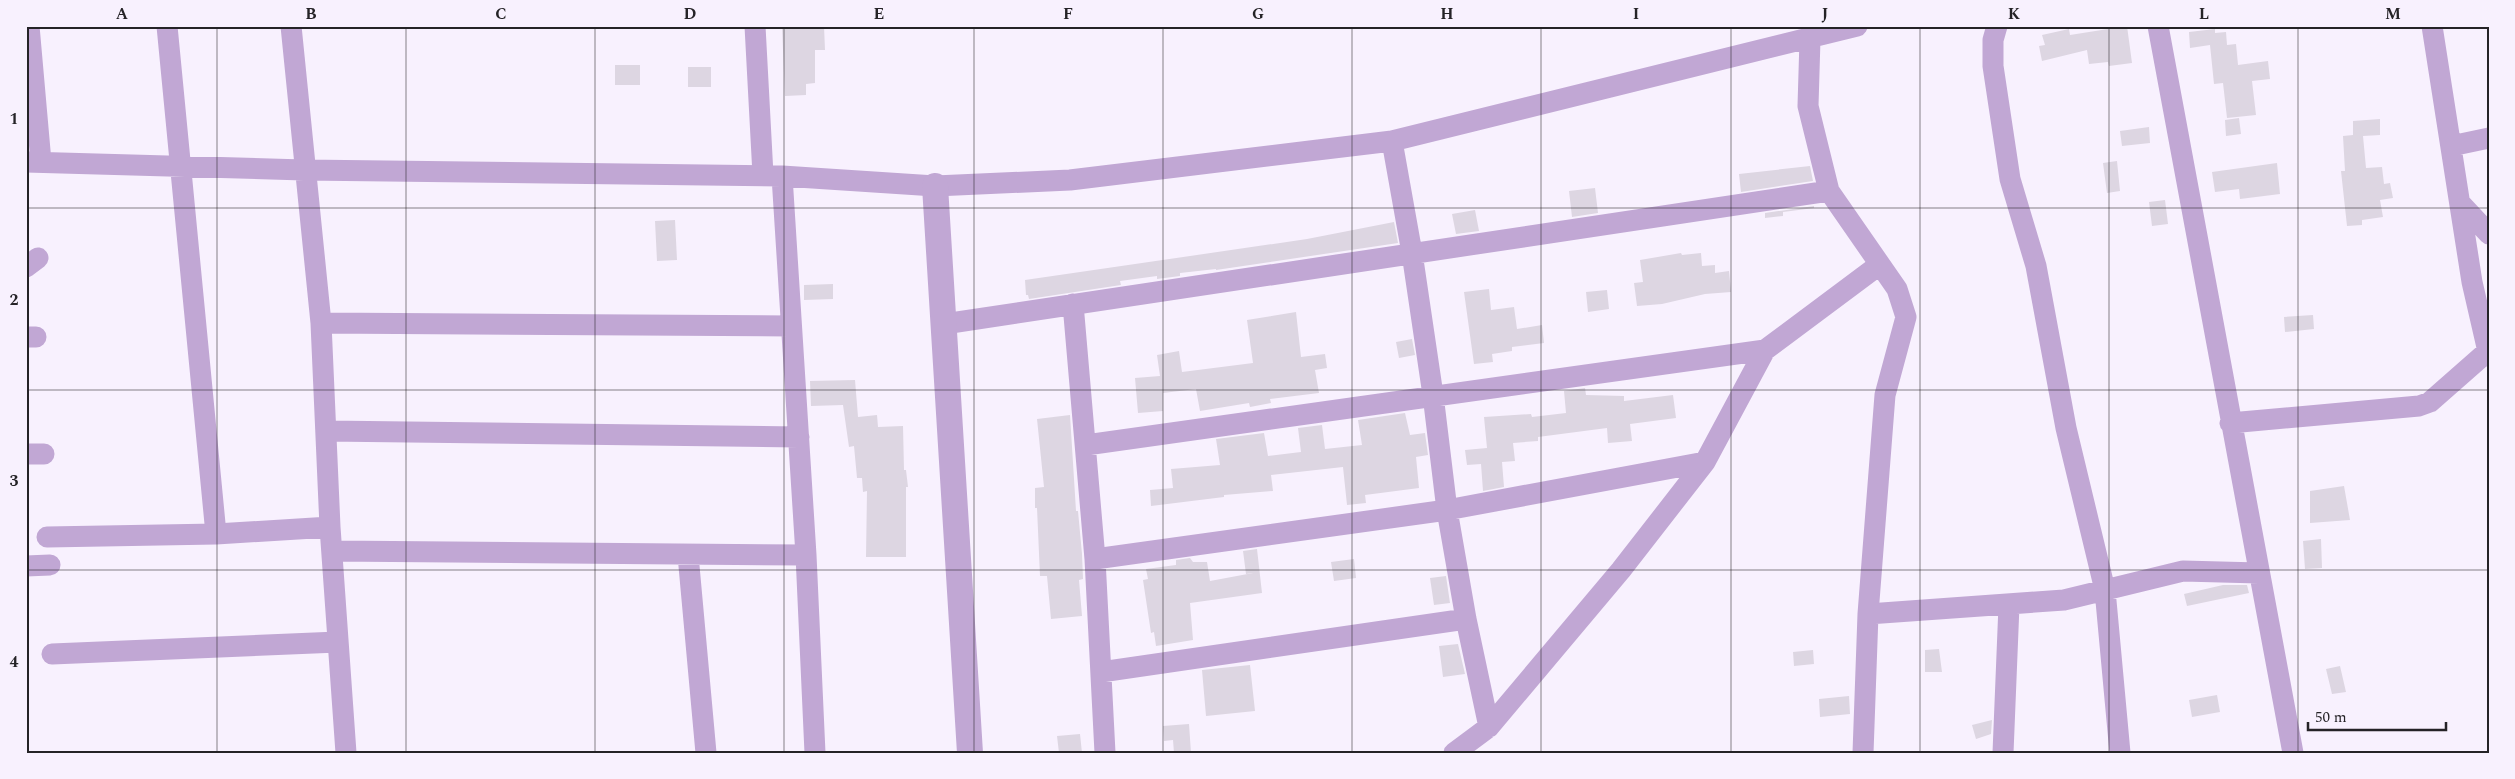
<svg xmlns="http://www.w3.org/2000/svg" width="2515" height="779" viewBox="0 0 2515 779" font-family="Spectral,serif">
<rect width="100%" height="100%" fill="#f8f1fe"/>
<!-- building -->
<path fill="#ddd6e2" d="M824 26 825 50H815V83L806 84V95L785 96 782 27Z
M2127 26 2132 63 2109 66 2108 62 2089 64 2087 50 2042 61 2039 46 2045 45 2042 35 2069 29 2070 35Z
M2215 29V33L2226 32 2227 45 2236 44 2238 65 2268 61 2270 79 2252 81 2256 115 2227 118 2223 83 2214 84 2210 45 2190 48 2189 32Z
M615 65H640V85H615Z
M688 67H711V87H688Z
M2239 118 2241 134 2226 136 2225 120Z
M2380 119V135L2363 136 2366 168 2382 167 2384 184 2390 183 2393 198 2380 200 2383 217 2362 220V225L2347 226 2341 171H2345L2343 136 2353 135V121Z
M2149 127 2150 143 2122 146 2120 131Z
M2117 161 2120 191 2107 193 2103 163Z
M2277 163 2280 194 2240 199 2239 189 2215 192 2212 172Z
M1810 166 1813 181 1741 192 1739 174Z
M1595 188 1598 213 1572 217 1569 191Z
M2165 200 2168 224 2152 226 2149 202Z
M1814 206V208L1783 212V216L1765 218V213Z
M1475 210 1479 231 1456 234 1452 214Z
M675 220 677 260 657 261 655 221Z
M1394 222 1398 243 1216 270V269L1180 273V276L1157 279V276L1120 281 1121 285 1029 299 1028 295H1026L1025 280 1307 239Z
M1681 253 1682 255 1701 253 1702 266 1715 265V273L1729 271 1731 292 1705 294 1662 304 1637 306 1634 283 1643 282 1640 260Z
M833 284V299L804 300V285Z
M1489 289 1491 310 1514 307 1517 329 1542 325 1544 343 1512 347V351L1492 354 1493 362 1474 364 1464 292Z
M1607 290 1609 309 1588 312 1586 292Z
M1296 312 1301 357 1325 354 1327 368 1315 370 1319 393 1270 399 1271 403 1250 407 1249 403 1200 411 1196 389 1163 393V411L1138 413 1135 378 1160 376 1157 355 1179 351 1182 372 1253 363 1247 320Z
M2313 315 2314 329 2285 332 2284 317Z
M1412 339 1415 355 1399 358 1396 342Z
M855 380 858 417 877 415 878 427 903 426 904 470H906L908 487H906V557H866L867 491 863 492 862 478H857L854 446 849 447 843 405 811 406 810 381Z
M1585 388 1586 395 1624 396V401L1673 395 1676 418 1630 424 1632 441 1608 443 1607 428 1538 437V441L1513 443 1515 461 1502 462 1504 487 1483 491 1481 464 1467 465 1465 450 1487 448 1484 417 1531 414 1532 417 1566 413 1564 391Z
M1405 413 1410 435 1425 433 1428 455 1416 457 1419 488 1365 495 1366 503 1347 505 1343 467 1271 475 1273 491 1224 495V497L1151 506 1150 490 1173 488 1171 469 1220 465 1216 439 1264 433 1268 456 1301 452 1298 428 1322 425 1325 449 1362 445 1358 420Z
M1070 415 1076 511H1078L1082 554 1083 579 1079 580 1082 616 1051 619 1047 576H1040L1037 508H1035V488L1044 487 1037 419Z
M2344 486 2350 520 2310 523V491Z
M2321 539 2322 568 2305 569 2303 541Z
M1257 549 1262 593 1190 603 1193 640 1156 646 1154 632 1151 633 1143 580 1148 579 1146 569 1176 565V560L1190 558 1193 562H1207L1210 581 1253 573 1246 574 1243 551Z
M1354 559 1356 578 1334 581 1331 562Z
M1446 576 1450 603 1434 605 1430 578Z
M2223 585H2247L2249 593 2187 606 2184 594Z
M1458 644 1465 674 1443 677 1439 646Z
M1939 649 1942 672H1925V650Z
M1813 650 1814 664 1794 666 1793 652Z
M1250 665 1255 711 1206 716 1202 670Z
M2340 666 2346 692 2332 694 2326 669Z
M2217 695 2220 712 2192 717 2189 700Z
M1849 696 1850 714 1820 717 1819 699Z
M1992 720 1991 734 1976 739 1972 725Z
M1189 724 1191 753H1174L1173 740 1164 741 1163 726Z
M1080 734 1082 753H1059L1057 736Z"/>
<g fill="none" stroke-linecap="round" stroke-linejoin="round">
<!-- minor -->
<path stroke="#c1a7d4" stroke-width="21" d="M29 26 41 162
M167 26 216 534
M291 26 321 323 330 527 346 753
M755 26 763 175
M1997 26 1993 40V66L2010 179 2036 266 2066 428 2105 590 2120 753
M2158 26 2293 753
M2432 26 2472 282 2489 356
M1810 39 1808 106 1829 191 1897 289 1906 317 1885 395 1868 614 1863 753
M1392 141 1412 253 1433 395 1447 510 1466 619 1489 727
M2451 146 2489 138
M26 162 304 170 782 176 935 186 1070 180 1392 141 1857 26
M782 176 806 555 815 753
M2460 203 2489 234
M26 267 38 258
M1073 304 1095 559 1105 753
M321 323 790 326
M944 324 1829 191
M26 337H36
M2230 423 2419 406 2430 402 2488 351
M327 431 799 437
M1086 445 1765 350 1879 265
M26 454H44
M47 537 216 534 330 527
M333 551 806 555
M688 555 706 753
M1095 559 1447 510 1705 462
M26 566 50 565
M1868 614 2064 600 2183 571 2259 573
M52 654 338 642
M1101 672 1466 619
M1454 753 1489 727 1621 570 1705 462 1765 350
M2003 753 2009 605"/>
<!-- tertiary -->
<path stroke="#c1a7d4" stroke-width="26" d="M935 186 970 753"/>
</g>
<!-- grid -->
<path fill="none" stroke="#252327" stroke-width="1" stroke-opacity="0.55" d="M217 26V753M406 26V753M595 26V753M784 26V753M974 26V753M1163 26V753M1352 26V753M1541 26V753M1731 26V753M1920 26V753M2109 26V753M2298 26V753M26 208H2489M26 390H2489M26 570H2489"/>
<!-- border -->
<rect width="2515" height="779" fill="none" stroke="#f8f1fe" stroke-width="55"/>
<!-- scale -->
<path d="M2308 722v8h138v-8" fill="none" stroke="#252327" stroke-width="2.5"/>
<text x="2315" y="722" font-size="15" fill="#252327" stroke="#f8f1fe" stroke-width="4" paint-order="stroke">50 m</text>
<rect x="28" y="28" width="2460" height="724" fill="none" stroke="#252327" stroke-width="2"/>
<g font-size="16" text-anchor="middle" font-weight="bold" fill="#252327">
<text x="122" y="19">A</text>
<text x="311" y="19">B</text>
<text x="501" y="19">C</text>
<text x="690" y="19">D</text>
<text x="879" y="19">E</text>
<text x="1068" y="19">F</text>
<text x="1258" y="19">G</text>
<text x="1447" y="19">H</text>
<text x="1636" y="19">I</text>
<text x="1825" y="19">J</text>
<text x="2014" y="19">K</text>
<text x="2204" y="19">L</text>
<text x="2393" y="19">M</text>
<text x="14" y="124">1</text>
<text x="14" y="305">2</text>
<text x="14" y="486">3</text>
<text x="14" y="667">4</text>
</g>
</svg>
